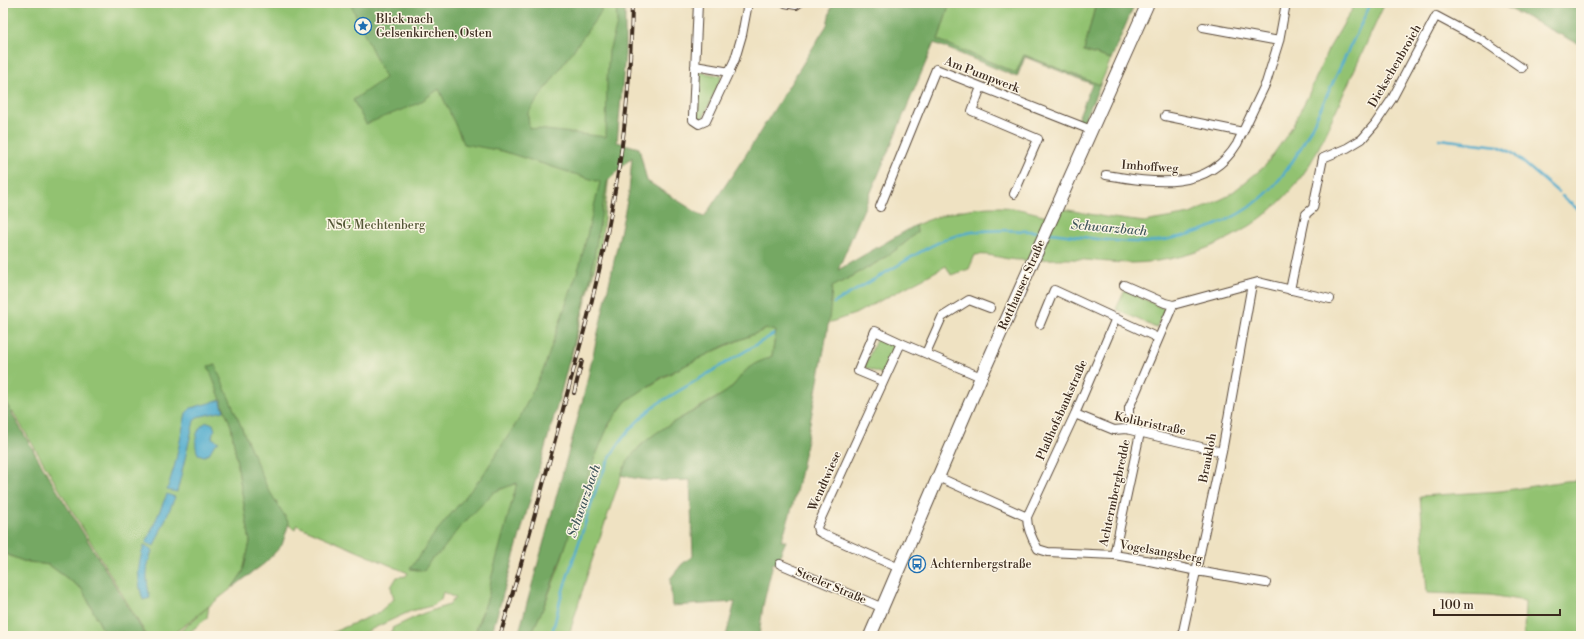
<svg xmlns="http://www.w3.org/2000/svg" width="1584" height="639" viewBox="0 0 1584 639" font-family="'Libre Bodoni',serif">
<rect width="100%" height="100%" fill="#fcf5e5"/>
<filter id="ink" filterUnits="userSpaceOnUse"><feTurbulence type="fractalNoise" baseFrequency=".025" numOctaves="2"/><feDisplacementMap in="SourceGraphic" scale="8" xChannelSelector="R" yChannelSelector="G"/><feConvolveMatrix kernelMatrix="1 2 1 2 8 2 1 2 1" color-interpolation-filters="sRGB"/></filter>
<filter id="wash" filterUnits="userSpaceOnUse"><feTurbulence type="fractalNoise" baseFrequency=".012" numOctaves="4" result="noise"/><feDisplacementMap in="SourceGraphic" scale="16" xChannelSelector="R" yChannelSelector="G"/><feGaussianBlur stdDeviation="0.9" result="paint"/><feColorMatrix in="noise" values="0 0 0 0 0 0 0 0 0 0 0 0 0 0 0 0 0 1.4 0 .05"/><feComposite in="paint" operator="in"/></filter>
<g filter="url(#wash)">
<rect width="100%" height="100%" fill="#efe2c2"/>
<!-- green -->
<path fill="#92c271" stroke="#667648" d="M3 3H621L612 150 601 244 572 354 555 393 486 604 480 617 474 636H382L393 631 392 628 424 613 449 605 455 598 443 592 441 599 432 606 411 611 357 636H324L378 613 394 599 391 587 397 577 406 576 408 573 296 525 295 530 290 526 233 437 250 542 243 572 232 588 171 636H147L13 412 11 413 3 503Z
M950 3H1096L1084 51 1111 59 1100 85 1024 55 1016 73 938 40Z
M1356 3H1385C1369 38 1353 73 1337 108 1327 128 1319 151 1306 170 1269 227 1199 262 1132 263 1112 263 1091 260 1071 259 1054 258 1037 261 1020 260 1004 260 991 253 975 255L969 269 951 275 946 266 855 314 828 323 832 287C862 271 893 256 917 232L916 225C942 214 970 206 1000 207 1017 207 1034 213 1051 217L1058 208 1105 217 1144 222 1190 214 1228 196 1265 166 1289 132 1308 96 1328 50Z
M700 72 722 76 703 118 699 119 697 118Z
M1125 290 1165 309 1156 328 1116 309Z
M767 329 776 331 772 356 750 367 728 391 667 426 641 445 624 468 589 569 569 635 571 636H531V634C546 604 558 572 567 541 580 498 596 435 625 402 630 395 641 391 648 387 685 363 726 345 767 329Z
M878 336 895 344 882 374 864 367Z
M1581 480V636H1524L1525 601 1491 595 1427 593 1420 496 1501 491 1565 481Z
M3 553 23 561 49 565 82 589 106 636H3Z
M209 606 207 618 185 636H175Z"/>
<!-- forest -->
<path fill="#75a863" stroke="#586940" d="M350 3H601V12L528 113 529 128 606 137 607 79 609 51 617 24 616 3H625V54L617 142 639 148 647 181 704 217 745 156 827 25 832 3H950L938 40 1016 73 1024 55 1100 85 1082 126 1076 123 1092 84 1025 57 1017 77 934 43 838 270 916 225 917 232C893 256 862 271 832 287 830 326 821 364 814 402 805 447 798 498 781 541H786L776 564 773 563 763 606 759 636H726L735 602 672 606 670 579 682 564 693 556 690 480C664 481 646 482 621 475 638 430 692 417 727 391 736 385 741 373 750 367 756 362 765 360 772 356L776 331 767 329 726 345 664 376 626 401 609 424 596 455 579 500 567 542 542 611 531 634V636H518L583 399 609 284 629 192 632 157 607 182 590 280 561 392 491 636H474L489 594 491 579 517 483 494 492 459 528 440 553 432 558 424 571 410 569 435 533 481 478 519 419 544 368 580 264 600 182 502 151 464 144 439 89 419 103 366 124 353 100 385 78Z
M1096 3H1135L1111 59 1084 51Z
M1498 3H1581V45Z
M215 365 267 487 289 523 282 545 265 563 232 588 243 572 250 542 231 426 208 366Z
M6 403 43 467 146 636H106L82 589 49 565 23 561 3 553V404Z"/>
<!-- water -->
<path fill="#50acce" stroke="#466b76" d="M220 400 224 411 197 417 194 421 177 492 167 490 175 464 186 413 191 408Z
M208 422 213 424 215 430 213 432 212 438 219 442 214 445 209 454 204 456 198 454C193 444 196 425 208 422Z
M167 494 175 497 154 546 146 543Z
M144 546 153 550C145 566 146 581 150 598L143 600C137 581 137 565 144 546Z"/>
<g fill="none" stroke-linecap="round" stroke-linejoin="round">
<!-- stream -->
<path stroke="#50acce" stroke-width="2.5" d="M1439 139 1498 146 1511 152 1558 192
M1562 196 1581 212
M1049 233C1079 236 1119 244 1149 242 1191 238 1241 220 1271 189 1297 161 1312 127 1328 93 1342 63 1357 33 1371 3
M834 303C854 291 875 279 895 267 918 253 944 236 972 232 995 229 1019 230 1042 232
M551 636C555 624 557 613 560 601 566 578 575 556 582 533 600 476 608 443 657 404L774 334"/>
</g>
</g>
<g filter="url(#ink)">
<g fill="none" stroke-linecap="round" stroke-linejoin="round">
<!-- minor casing -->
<g stroke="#564637" stroke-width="10">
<path id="minor" d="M698 3 693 116V120L699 124 706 121 735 59 742 35 748 3
M785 3 796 5 799 3
M1203 27 1279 41
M695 66 730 72
M981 87 972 111 1038 139 1014 194
M1165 116 1243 132
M1106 175C1154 183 1208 192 1237 144L1266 83 1279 41 1286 3
M880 207 936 69 1091 130
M1124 285 1165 303 1173 305 1258 282 1330 299
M1290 290 1306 214 1313 208 1323 158 1347 148 1362 139 1375 124 1392 99 1436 16 1483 41 1522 68
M1116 318 1075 414 1027 517C1027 529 1032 539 1038 549L1048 552 1114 555 1145 560 1197 571 1266 583
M1040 324 1054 290 1158 338
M926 353 942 317 969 300 990 308
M882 381 858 371 875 331 901 343
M1075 414 1114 430 1126 429 1222 452
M938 477 1027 517
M1114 555 1140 433 1129 421V408L1173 305
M780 564 883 608
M899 568 821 533 818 531 817 527 901 343 981 377
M1182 636 1222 452 1252 284"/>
</g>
<!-- secondary casing -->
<g stroke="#564637" stroke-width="14">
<path id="secondary" d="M870 636 981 377 1148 3"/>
</g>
<!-- minor -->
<use href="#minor" stroke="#fff" stroke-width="8"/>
<!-- secondary -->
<use href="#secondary" stroke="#fff" stroke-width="12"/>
<!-- rail casing -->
<g stroke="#3b2a1e" stroke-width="4">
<path id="rail" d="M574 393 582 361
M500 636C524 556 546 475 567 394 584 332 601 270 612 207 625 140 631 71 632 3"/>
</g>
<!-- rail -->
<use href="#rail" stroke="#fcf5e5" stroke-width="2.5" stroke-dasharray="8" stroke-linecap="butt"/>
</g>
</g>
<!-- icons -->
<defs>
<g id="sight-ring" transform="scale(0.9)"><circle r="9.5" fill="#fcf5e5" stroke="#1f6fb2" stroke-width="1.5"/><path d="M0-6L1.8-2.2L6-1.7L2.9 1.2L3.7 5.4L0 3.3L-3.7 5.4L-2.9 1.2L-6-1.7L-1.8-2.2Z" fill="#1f6fb2"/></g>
<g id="bus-ring" transform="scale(0.9)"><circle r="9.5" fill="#fcf5e5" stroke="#1f6fb2" stroke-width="1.5"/><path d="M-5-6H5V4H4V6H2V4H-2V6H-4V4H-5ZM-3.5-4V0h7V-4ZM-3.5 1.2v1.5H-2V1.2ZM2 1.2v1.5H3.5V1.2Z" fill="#1f6fb2"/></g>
</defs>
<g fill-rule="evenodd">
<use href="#sight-ring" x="363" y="26"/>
<use href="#bus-ring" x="917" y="564"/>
</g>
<g text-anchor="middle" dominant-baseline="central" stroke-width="3" stroke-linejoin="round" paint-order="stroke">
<!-- poi labels -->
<g font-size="12" fill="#3b2a1e" stroke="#fcf5e5" text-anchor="start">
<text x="376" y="19">Blick nach<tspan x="376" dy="14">Gelsenkirchen, Osten</tspan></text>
<text x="930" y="564">Achternbergstraße</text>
</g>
<!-- street labels -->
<g font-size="12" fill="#3b2a1e" stroke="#fcf5e5">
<text transform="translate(1395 66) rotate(-60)">Diekschenbroich</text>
<text transform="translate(982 75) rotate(21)">Am Pumpwerk</text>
<text transform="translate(1150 167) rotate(4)">Imhoffweg</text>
<text transform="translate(1022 285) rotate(-66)">Rotthauser Straße</text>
<text transform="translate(1062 410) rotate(-66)">Plaßhofsbankstraße</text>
<text transform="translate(1150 424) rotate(12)">Kolibristraße</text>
<text transform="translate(1208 458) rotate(-79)">Braukloh</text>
<text transform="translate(825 481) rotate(-66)">Wendtwiese</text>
<text transform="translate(1115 493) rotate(-78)">Achtermbergbredde</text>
<text transform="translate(1161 552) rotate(10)">Vogelsangsberg</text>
<text transform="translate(831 586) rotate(23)">Steeler Straße</text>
</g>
<!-- park labels -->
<g font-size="12" fill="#555837" stroke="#fcf5e5">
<text x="376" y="225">NSG Mechtenberg</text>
</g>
<!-- water labels -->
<g font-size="13" font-style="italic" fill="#42585c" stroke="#fcf5e5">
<text transform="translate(1109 228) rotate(5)">Schwarzbach</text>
<text transform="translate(584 501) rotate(-71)">Schwarzbach</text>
</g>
</g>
<!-- margin -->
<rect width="1584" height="639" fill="none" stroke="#fcf5e5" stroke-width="16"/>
<!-- scale -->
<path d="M1434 609v6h126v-6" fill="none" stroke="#3b2a1e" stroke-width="2"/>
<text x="1440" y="609" font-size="12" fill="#3b2a1e" stroke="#fcf5e5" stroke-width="3" paint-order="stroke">100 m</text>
</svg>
